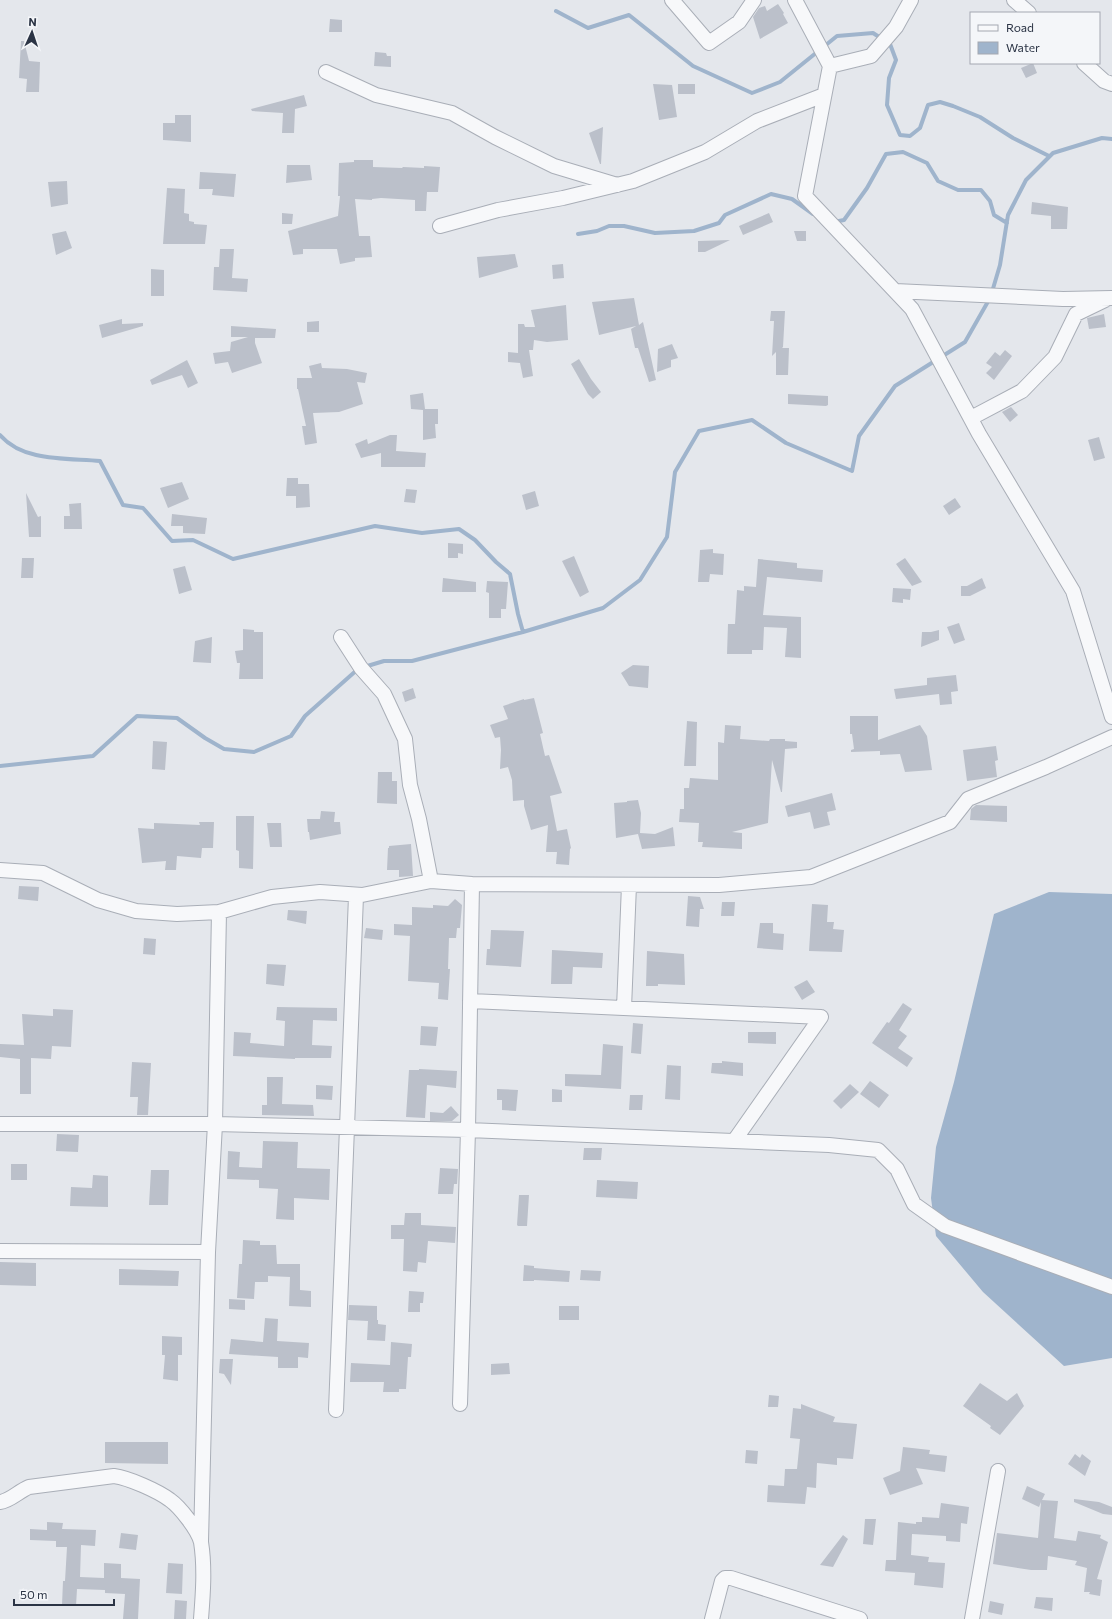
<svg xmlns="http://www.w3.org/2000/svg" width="1112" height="1619" viewBox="0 0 1112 1619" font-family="Commissioner,sans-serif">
<rect width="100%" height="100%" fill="#e4e7ec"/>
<!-- water -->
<path fill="#9fb4cc" d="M1049 892 1112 894V1358L1064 1366 983 1292 936 1236 931 1198 936 1147 954 1082 994 914Z"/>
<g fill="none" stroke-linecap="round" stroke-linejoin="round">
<!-- stream -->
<path stroke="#9fb4cc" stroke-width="4" d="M556 11 588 28 629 15 693 66 752 93 780 82 837 36 873 33 890 44 896 60 889 78 887 105 900 135 910 136 920 128 928 105 940 102 953 106 980 117 1013 138 1049 156
M834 222 844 220 867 188 886 154 903 152 927 163 938 181 958 190H981L990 201 994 215 1007 223
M578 234 597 231 609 226H624L655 233 694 231 719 223 725 215 771 194 792 199 813 214
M992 292 1000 265 1008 215 1026 180 1053 153 1102 138 1112 139
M0 435C23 462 67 458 100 461L123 505 143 508 172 541 193 540 233 559 375 526 422 533 459 529 475 540 496 562 510 574 518 614 523 632
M364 667 384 661H412L523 632 603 608 640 580 667 537 675 472 699 431 752 420 786 443 852 471 859 436 895 386 965 342 990 298
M0 766 93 756 137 716 177 718 205 738 224 749 254 752 291 736 305 716 358 669"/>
</g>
<!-- building -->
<path fill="#bbc0ca" d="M778 4 784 13 783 14 788 23 760 39 753 17 759 8 765 6 767 11Z
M330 19 342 20V32H329Z
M21 41H24L29 61 40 62 39 92H26L27 79 19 78Z
M375 52 386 53 387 56H391V67L374 66Z
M1033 63 1037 73 1026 78 1021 68Z
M653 84 672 85 677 117 659 120Z
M678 84H695V94H678Z
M304 95 307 106 295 109 294 133H282L283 113 252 111 251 109Z
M175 115H191V142L163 140V123H175Z
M603 127 601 164H600L589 133Z
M354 160H373V167L402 168 403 167 424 168V166L440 167 438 192H427L426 211H415V200L381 198 372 199V200L355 199 359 236H370L372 257 355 258V261L340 264 337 249H303V254L293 255 288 231 338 216 340 196H338L339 163 354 162Z
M287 165H310L312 180 286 183Z
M200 172 236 174 234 197 212 195 213 189H199Z
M67 181 68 204 51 207 48 182Z
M167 188 185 189 184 213 189 214V221L194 222V224L207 225 205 244H163Z
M1032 202 1068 207 1067 229H1051V216L1031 214Z
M282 213 293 214 292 224H282Z
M769 213 773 222 743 235 739 226Z
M66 231 72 248 56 255 52 234Z
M794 231H806V241H797Z
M730 240 705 252H698V241Z
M220 249H234L232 278 248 279 247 292 213 290 214 267H219Z
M515 254 518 267 479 278 477 257Z
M563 264 564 278 553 279 552 265Z
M151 269 164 270V296H151Z
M634 298 639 325 643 322 656 380 649 382 638 348H635L631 329 636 326 599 335 592 302Z
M566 305 568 340 547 342 534 340 533 350H529L533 376 523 378 520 363 508 362V352L518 353V324H524L525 327H535L531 310Z
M771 311H785L783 347 782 348H789L788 375H776V352L772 356 774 321H770Z
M1104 314 1106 327 1089 329 1087 318Z
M122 319V324L143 323V326L102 338 99 325Z
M319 321V332H307V322Z
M231 326 276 329 275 338H255V343L262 363 232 373 228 362 215 364 213 353 230 351 231 342 248 337H231Z
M672 344 678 358 671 360V367L657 372 658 349Z
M1005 350 1012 356 994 380 986 373 992 367 986 363 995 352 1000 356Z
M579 359 591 379 601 392 593 399 588 394 571 364Z
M187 360 198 383 188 388 182 375 152 385 150 380Z
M321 363 322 368 347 369 367 373 365 383 357 382 363 404 339 412 313 413 317 443 305 445 302 426H306L298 389H297V378H312L309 366Z
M423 393 425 409H438V424H435L436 438 423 440V410L411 409 410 395Z
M788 394 828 396V405L826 406 788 404Z
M1011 407 1018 415 1010 422 1002 412Z
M390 435H397L396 451 426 453 425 467H381V453L361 458 355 444 367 439 368 444Z
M1099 437 1105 458 1094 461 1088 440Z
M287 478H298V484H309L310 507 296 508V496H286Z
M182 482 189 499 168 508 160 488Z
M406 489 417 490 415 503 404 502Z
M535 491 539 506 526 510 522 495Z
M26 493 38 517 41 516V537H29Z
M955 498 961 507 949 515 943 506Z
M81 503 82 529H64V516H70L69 504Z
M172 514 207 518 205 534 183 533V526H171Z
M448 543 463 544V554L458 553V558H448Z
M713 549V553L724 554 723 575 710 574 709 582H698L700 550Z
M574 556 589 592 580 597 562 561Z
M22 558H34L33 578H21Z
M905 558 922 582 912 586 896 564Z
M758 559 797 563V568L823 570 822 582 767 577 763 615 801 617V658L785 657 787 628 764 627 763 650H752V654H727L728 624H735L737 590 744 591V586L756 587Z
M185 566 192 590 179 594 173 569Z
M443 578 476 582V592H442Z
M982 578 986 588 970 596H961V586H967Z
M487 581 508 582 506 609H501V618H489V593L486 592Z
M893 588 911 589 910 600 903 599V603L892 602Z
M959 623 965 640 954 644 947 627Z
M243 629 254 630V632H263V679H239L240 663H237L235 651 243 650Z
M939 630V640L921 647 922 632H931Z
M212 637 211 663 193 662 195 641Z
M633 665 649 666 648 688 629 686 621 673Z
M956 675 958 691 951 692 952 704 940 705 939 694 896 699 894 689 927 685V678Z
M413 688 416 698 405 702 402 692Z
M534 698 543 733 540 734 545 756 549 755 562 793 550 796 557 831 567 829 571 848 570 849 569 865 556 864 557 852H546L548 825 531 830 524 806V800L513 801 512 780 508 767 500 769 501 750 500 737 495 738 490 725 508 719 503 706 524 699V700Z
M850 716H878V740L920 725 927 736 932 770 905 772 900 754 880 755V751L851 752V750L854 749 852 734H850Z
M687 721 697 722 696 766H684Z
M725 725 741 726 740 739 769 741 770 739H785V741L797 742V748L785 749 782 792H781L772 760 768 823 732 832 742 833V849L702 847 703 842H698L699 823 679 822 680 809H684V788H689L690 778 718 780V742L724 743Z
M153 741 167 742 165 770 152 769Z
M996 746 998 760 995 761 997 777 967 781 963 750Z
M378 772H392V781H397V804L377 803Z
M832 793 836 810 827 812 830 825 814 829 810 812 788 817 785 806Z
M638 800 641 813 640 833 655 834 673 827 675 846 642 849 638 834 616 838 614 803 627 802V801Z
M976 805 1007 806V822L970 820 971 809Z
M321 811 335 812 334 822H340L341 834 310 840 309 832H308L307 819H320Z
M236 816H254L253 869 239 868V851L236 850Z
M199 822H214L213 848H202L201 858 177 856 176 870H165L166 861 142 863 138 828 154 829V823L200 825Z
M267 823H281L282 847H270Z
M411 844 413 876 399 877V870H387L388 848H389V846Z
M19 886 39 887 38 901 18 899Z
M688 896 700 897 704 909H700L699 927 686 926Z
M455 899 462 905 460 928H457L456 938H449L448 969H450L448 1000 438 999 439 983 408 981 410 936 394 935V924L412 925V907L433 908V905L448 906Z
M722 902H735L734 916H721Z
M812 904 828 905 827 922H834L833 929 844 930 842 952 809 951Z
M288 910 307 911 306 924 287 920Z
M760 923H773V933L784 934 783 950 757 948Z
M366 928 383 930 382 940 364 938Z
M491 930 524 931 521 967 486 965 487 949H490Z
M144 938 156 939 155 955 143 954Z
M552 950 603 953 602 968 573 967 572 984H551Z
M647 951 684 954 685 985 658 984V986H646Z
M267 964 286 965 284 986 266 984Z
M807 980 815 992 802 1000 794 987Z
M903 1003 912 1009 899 1030 907 1036 898 1048 913 1058 907 1067 872 1043 887 1022 889 1023Z
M277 1007 337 1008V1021L313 1020 312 1045 332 1046 331 1058H295V1059L233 1056 234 1032 251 1033 250 1043 284 1046 285 1021 276 1020Z
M53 1009 73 1010 71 1047 52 1046 51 1059 31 1058V1094H20V1059L0 1057V1044L24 1045 22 1014 53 1016Z
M633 1023 643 1024 641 1054 631 1053Z
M421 1026 438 1027 436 1046 420 1045Z
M748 1032H776V1044L748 1043Z
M603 1044 623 1046 621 1089 565 1086V1074L601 1075Z
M722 1061 743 1063V1076L711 1073 712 1063H722Z
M132 1062 151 1063 148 1115H137L138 1097H130Z
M667 1065 681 1066 680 1100 665 1099Z
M419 1069 457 1071 456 1088 427 1085 425 1118 406 1117 409 1070H419Z
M267 1077H283L282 1104 313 1105 314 1116 262 1115V1105H267Z
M870 1081 889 1095 879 1108 860 1094Z
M850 1084 859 1092 841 1109 833 1101Z
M316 1085 333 1086 332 1100 316 1099Z
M497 1089 518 1090 516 1111 502 1110V1100H497Z
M552 1089 562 1090V1102H552Z
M630 1095H643L642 1110H629Z
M451 1106 459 1115 452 1121H430V1112L443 1113Z
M57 1134 79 1135 78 1152 56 1151Z
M263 1141 298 1142 297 1168 330 1169 329 1200 294 1198V1220L276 1219 278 1189 259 1188V1180L227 1179 228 1151 240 1152 239 1167 262 1168Z
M584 1148H602L601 1160H583Z
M11 1164H27V1180H11Z
M440 1168 458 1169 457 1184H454L453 1194H438Z
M151 1170H169L168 1205H149Z
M93 1175 108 1176V1207L70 1206 71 1187 92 1188Z
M597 1180 638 1182 637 1199 596 1197Z
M519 1195H529L527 1226H518L517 1225Z
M405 1213H421V1225L456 1227 455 1243 428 1241 426 1263 418 1262 417 1272 403 1271 404 1239H391V1225H404Z
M243 1240 260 1241V1245H276L277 1264H300V1290L311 1291V1307L289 1306 290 1277 268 1276V1282H255L254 1299 237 1298 239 1264H242Z
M0 1262 36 1263V1286L0 1285Z
M524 1265 534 1266V1268L570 1271 569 1282 534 1280V1281H523Z
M119 1269 179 1271 178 1286 119 1285Z
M581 1270 601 1271 600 1281 580 1280Z
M409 1291 424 1292 423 1303H420V1312H408Z
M229 1299 245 1300V1310L229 1309Z
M349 1305 377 1306V1320H378V1324L386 1325 385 1341 367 1340 368 1321 348 1320Z
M559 1306H579V1320H559Z
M265 1318 278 1319 277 1341 309 1343 308 1358 298 1357V1368H278V1357L229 1354 231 1339 263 1342Z
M162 1336 182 1337V1355H178V1381L163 1379 165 1355H162Z
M391 1342 412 1344 411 1357H408L406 1389H399V1392H383L384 1382H350L351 1363 390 1365Z
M220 1359H233L231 1385 224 1374 219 1373Z
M509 1363 510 1374 491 1375V1364Z
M980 1383 1007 1401 1017 1393 1024 1406 1000 1435 990 1428 991 1426 963 1406Z
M769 1395 779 1396 778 1407H768Z
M801 1404 835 1417 833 1422 857 1424 853 1459 837 1458V1465L817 1463 816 1488 807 1487 805 1504 767 1502 768 1485 784 1486 785 1469H797L800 1439 790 1438 793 1408 801 1409Z
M105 1442H168V1464L105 1463Z
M903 1447 930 1450 929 1454 947 1456 945 1472 916 1468 923 1484 890 1495 883 1478 900 1471Z
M746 1450 758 1451 757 1464 745 1463Z
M1075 1454 1080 1458 1082 1454 1091 1461 1085 1476 1068 1464Z
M1027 1486 1045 1494 1042 1500 1058 1501 1054 1538 1076 1541 1078 1531 1101 1535 1100 1538 1108 1542 1097 1579 1102 1580 1100 1596 1089 1594 1090 1592H1084L1087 1568 1075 1565 1077 1561 1048 1556 1047 1570H1031L993 1564 997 1533 1038 1538 1041 1502 1039 1507 1022 1499Z
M1074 1499 1099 1502 1112 1507V1515L1103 1514 1074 1502Z
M941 1503 969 1507 967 1524 961 1523 960 1542 946 1541V1536L912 1534 911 1555 929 1557 928 1562 945 1563 943 1588 914 1585 915 1573 885 1571 886 1560H896L898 1522 916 1524V1522H922V1517L939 1518Z
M865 1519H876L873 1545 863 1544Z
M47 1522 63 1523 62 1529 96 1530 95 1546 81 1545 80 1577 104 1578V1563L121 1564V1578L140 1579 138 1619H123L125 1594 105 1593V1590L77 1589 76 1606 62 1605 63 1581H65L67 1547H56V1541L30 1540V1529L47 1530Z
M121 1533 138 1535 136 1550 119 1548Z
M843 1535 848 1539 833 1567 820 1565Z
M168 1563 183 1564 182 1594 166 1593Z
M1036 1597 1053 1598 1052 1611 1034 1608Z
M175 1600 187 1601 186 1619H174Z
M990 1601 1004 1604 1002 1615 988 1612Z"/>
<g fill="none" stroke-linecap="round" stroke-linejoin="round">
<!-- street casing -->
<g stroke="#a9aeb7" stroke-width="16">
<path id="street" d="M672 0 709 43 739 22 754 0
M795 0 830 66 805 196 912 309 979 434 1073 591 1112 717
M1014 0 1029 13
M1084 63 1104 81 1112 84
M830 66 871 56 896 27 911 0
M326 72 376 95 452 113 495 137 554 166 617 185
M440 226 498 210 563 198 633 181 705 152 757 121 824 95
M895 291 1063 299 1112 298
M971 418 1022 391 1055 357 1076 314 1105 300
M0 870 43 873 98 900 136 911 177 914 219 912 272 897 320 892 362 895 431 881 419 819 410 785 405 739 384 694 361 668 341 637
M431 881 472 884 719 885 811 877 950 822 968 799 1046 767 1112 737
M470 1001 821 1017
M624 1008 629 885
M0 1124H215L468 1130 829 1145 878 1150 897 1169 914 1204 945 1226 1112 1287
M734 1141 821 1017
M0 1251 208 1252
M460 1404 468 1130 472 884
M336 1410 356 896
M0 1502C10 1501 19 1491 29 1487L114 1476C129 1478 158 1491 170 1500 180 1507 198 1530 201 1542 205 1567 203 1594 201 1619
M201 1541 208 1252 215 1124 219 912
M712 1619 722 1581 725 1578H731L860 1619
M972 1619 998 1471"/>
</g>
<!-- street -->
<use href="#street" stroke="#f7f8fa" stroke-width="14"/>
</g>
<!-- legend -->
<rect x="970" y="12" width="130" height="52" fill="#f4f6f9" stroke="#a4a8b1"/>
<rect x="978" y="25" width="20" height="6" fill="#f7f8fa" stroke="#a4a8b1"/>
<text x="1006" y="32" font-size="12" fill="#2b3445">Road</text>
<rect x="978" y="42" width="20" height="12" fill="#9fb4cc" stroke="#a4a8b1"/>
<text x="1006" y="52" font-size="12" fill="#2b3445">Water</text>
<!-- north arrow -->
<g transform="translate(32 32) rotate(3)" stroke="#f4f6f9" stroke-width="3" paint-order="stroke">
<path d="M0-3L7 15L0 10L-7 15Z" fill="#2b3445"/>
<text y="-6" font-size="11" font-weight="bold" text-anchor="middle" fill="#2b3445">N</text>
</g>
<!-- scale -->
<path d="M14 1599v6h100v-6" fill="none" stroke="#2b3445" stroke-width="2"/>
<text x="20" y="1599" font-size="12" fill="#2b3445" stroke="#f4f6f9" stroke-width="3" paint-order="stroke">50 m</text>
</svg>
